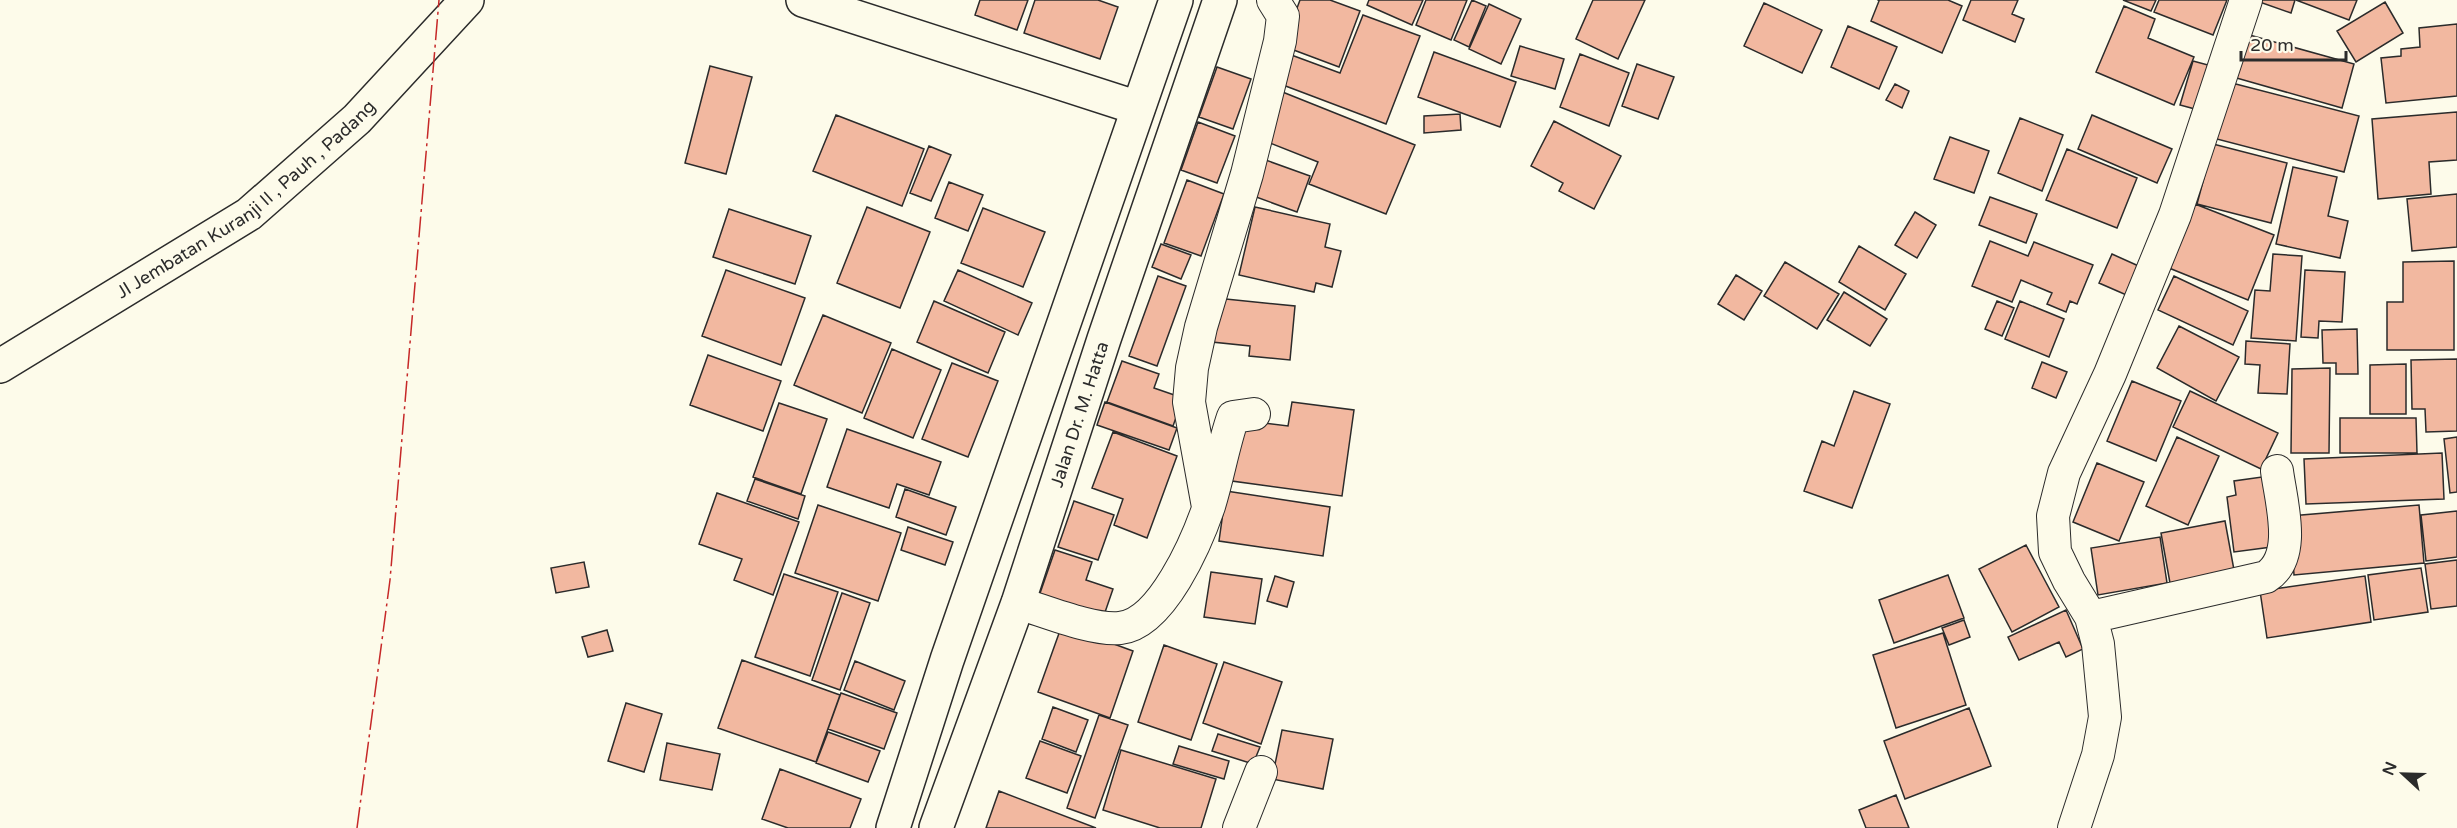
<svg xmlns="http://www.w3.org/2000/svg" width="2457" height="828" viewBox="0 0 2457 828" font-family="'Varela Round',sans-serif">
<rect width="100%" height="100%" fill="#fdfbea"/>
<!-- building -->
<path fill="#f2b8a0" stroke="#2b2b2b" stroke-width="1.5" d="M980 0H1028L1017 30 975 15Z
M1035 0H1098L1118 7 1100 59 1024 33Z
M1300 0H1330L1360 11 1339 67 1283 46Z
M1369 0H1423L1412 25 1367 5Z
M1426 0H1467L1451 40 1416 25Z
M1472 0 1486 6 1469 47 1454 40Z
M1593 0H1645L1618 59 1576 39Z
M1878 0H1948L1962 6 1942 53 1871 21 1879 1Z
M1971 0H2018L2012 14 2024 19 2015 42 1963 20Z
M2123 0H2156L2151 11Z
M2159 0H2227L2213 35 2154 12Z
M2254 0H2295L2291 13Z
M2296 0H2357L2349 20Z
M2385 2 2403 33 2356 62 2337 31Z
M1764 3 1822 30 1802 73 1744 46Z
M1489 4 1521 19 1501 64 1469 49Z
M2124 6 2155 19 2148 38 2194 57 2174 105 2096 72Z
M1363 15 1420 36 1386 124 1275 82 1286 53 1340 73Z
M2457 24V96L2386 103 2381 58 2401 56V49L2420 47 2419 28Z
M1848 26 1897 47 1879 89 1831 67Z
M2246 34 2354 64 2342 108 2233 77Z
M1520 46 1564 59 1555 89 1511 76Z
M1434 52 1516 82 1500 127 1418 97Z
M1580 54 1629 73 1609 126 1560 107Z
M2193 61 2208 65 2195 109 2180 105Z
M1637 64 1674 77 1658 119 1622 106Z
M710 66 752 77 726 174 685 163Z
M1217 67 1251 79 1233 129 1199 117Z
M2228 82 2359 116 2344 172 2213 138Z
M1895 84 1909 91 1902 108 1886 100Z
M1280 91 1415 145 1386 214 1309 184 1318 162 1260 139Z
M2457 112V160L2429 162 2431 194 2378 199 2372 119Z
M1460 114 1461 130 1424 133V116Z
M836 115 924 149 902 206 813 171Z
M2092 115 2172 149 2157 183 2078 149Z
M2020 118 2063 135 2042 191 1998 173Z
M1554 121 1621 156 1594 209 1559 191 1563 183 1531 166Z
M1198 122 1235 136 1217 183 1181 170Z
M1950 137 1989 151 1974 193 1934 179Z
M2213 144 2287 163 2271 223 2197 204Z
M929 146 951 155 931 201 910 193Z
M2067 149 2137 178 2117 228 2046 200Z
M1260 158 1310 176 1297 212 1248 194Z
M2293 167 2337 177 2328 216 2348 221 2340 258 2276 244Z
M1187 180 1224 194 1201 256 1164 243Z
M949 182 983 195 968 231 935 218Z
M2457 194V247L2412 251 2407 199Z
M1990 197 2037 214 2026 243 1979 225Z
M2195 204 2274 235 2248 300 2169 268Z
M867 207 930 232 900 308 837 283Z
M1255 207 1330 224 1325 247 1341 251 1332 287 1316 283 1314 292 1239 275Z
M983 208 1045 232 1023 287 961 263Z
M729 209 811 236 795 284 713 257Z
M1915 212 1936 225 1917 258 1895 245Z
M1990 241 2028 256 2034 242 2093 265 2077 304 2070 301 2066 312 2047 304 2052 293 2021 280 2012 302 1972 286Z
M1161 244 1191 255 1181 279 1152 267Z
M1859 246 1906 274 1885 310 1839 282Z
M2112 254 2143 268 2131 297 2099 283Z
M2273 254 2302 256 2296 341 2251 338 2255 290 2270 291Z
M2454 261V350H2387V302H2403V262Z
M1785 262 1839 294 1817 329 1764 296Z
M726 270 805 298 781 365 702 336Z
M958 270 1032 303 1018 335 944 301Z
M2305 270 2345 272 2342 322 2319 321 2318 338 2301 337Z
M1736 275 1762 291 1744 320 1718 304Z
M1158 276 1186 286 1157 366 1129 356Z
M2174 276 2248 311 2233 345 2158 310Z
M1844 292 1887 319 1870 346 1827 320Z
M1216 298 1295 306 1290 360 1249 356 1250 346 1212 342Z
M934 301 1005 332 988 373 917 342Z
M1997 301 2014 308 2002 336 1985 329Z
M2020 301 2064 319 2049 357 2005 339Z
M823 315 891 343 862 413 794 385Z
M2179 326 2239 357 2216 401 2157 368Z
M2357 329 2358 374H2336V363H2323L2322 330Z
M2246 341 2290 344 2287 394 2258 393 2260 365 2245 364Z
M892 349 941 370 913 438 864 418Z
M708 355 781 381 763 431 690 405Z
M2457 359V431L2426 432 2425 409H2412L2411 360Z
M1122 361 1159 374 1154 388 1183 398 1173 426 1107 402Z
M2042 362 2067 372 2056 398 2032 388Z
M952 363 998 381 968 457 922 439Z
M2406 364V414H2370V365Z
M2330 368 2329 453H2291L2292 369Z
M2132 381 2181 401 2156 461 2107 441Z
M1854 391 1890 404 1852 508 1804 491 1822 441 1834 446Z
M2190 391 2278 433 2261 469 2173 427Z
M1105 402 1177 428 1169 450 1097 425Z
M1292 402 1354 410 1342 496 1232 481 1240 420 1288 426Z
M779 403 827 419 801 494 753 477Z
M2340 418H2416L2417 453H2340Z
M847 429 941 462 929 495 897 484 889 508 827 487Z
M1113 432 1177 456 1147 538 1114 525 1123 499 1092 488Z
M2177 437 2219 456 2188 525 2146 506Z
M2457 437V492L2450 493 2444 439Z
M2442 453 2444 499 2306 504 2304 459Z
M2097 463 2144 482 2119 541 2073 522Z
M2269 476 2279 546 2234 552 2227 497 2236 495 2234 481Z
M755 479 805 496 798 519 747 501Z
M905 489 956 507 946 535 896 517Z
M1226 491 1330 507 1323 556 1219 541Z
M717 493 799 522 773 595 734 580 742 559 699 544Z
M1074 501 1114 515 1098 560 1058 547Z
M818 505 901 533 878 601 795 573Z
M2419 505 2424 563 2294 575 2290 516Z
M2457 511V557L2426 561 2421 515Z
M2225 521 2234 570 2170 583 2161 533Z
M908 527 953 542 945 565 901 550Z
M2160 537 2167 583 2098 595 2091 548Z
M2026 545 2059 607 2012 632 1979 569Z
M1055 550 1092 562 1086 580 1113 589 1102 621 1038 599Z
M2457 560V606L2431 609 2425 564Z
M584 562 589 587 556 593 551 568Z
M2421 568 2428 612 2374 620 2368 575Z
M1211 572 1262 579 1255 624 1204 617Z
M784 574 838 592 810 676 755 657Z
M1948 575 1964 618 1894 643 1879 600Z
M1275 576 1294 582 1287 607 1267 601Z
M2365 576 2371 622 2267 638 2260 591Z
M842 593 870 603 840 690 812 680Z
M2066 610 2083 649 2066 657 2059 642 2019 660 2008 637Z
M1964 620 1970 637 1949 645 1942 628Z
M1062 625 1133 651 1110 718 1038 692Z
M607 630 613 651 588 657 582 637Z
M1943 633 1966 705 1896 728 1873 655Z
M1164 645 1217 664 1191 740 1138 722Z
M742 660 840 695 816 762 718 728Z
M855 661 905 681 894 710 844 690Z
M1224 662 1282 682 1261 744 1203 723Z
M841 693 897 713 884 749 828 729Z
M626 703 662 714 644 772 608 761Z
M1053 707 1088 720 1076 752 1042 739Z
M1969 708 1991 766 1905 799 1884 741Z
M1099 715 1128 725 1095 818 1067 808Z
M1282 730 1333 739 1323 789 1272 779Z
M828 732 880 751 868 782 816 763Z
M1218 734 1260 747 1253 764 1212 751Z
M1040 741 1081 756 1067 793 1026 778Z
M667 743 720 754 712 790 660 780Z
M1179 746 1229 761 1224 779 1173 764Z
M1121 750 1216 779 1201 828H1160L1103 810Z
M780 769 861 799 850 828H788L762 819Z
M999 791 1096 828H986Z
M1896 795 1909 828H1866L1859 810Z"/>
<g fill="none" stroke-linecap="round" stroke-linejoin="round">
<!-- street casing -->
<g stroke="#2b2b2b" stroke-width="34">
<path id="street" d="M1208 507 1189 402 1192 368 1201 327 1247 174 1280 41 1283 16 1273 0
M1018 603C1045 611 1093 631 1120 628 1162 624 1197 541 1209 506 1218 477 1223 446 1233 417L1254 414
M2091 617 2266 577C2298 557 2281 502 2277 471
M1239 828 1261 772
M2074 828 2098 755 2105 717 2098 644 2091 617 2069 581 2055 552 2053 516 2064 473 2110 374 2175 215 2246 0"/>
</g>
<!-- secondary casing -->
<g stroke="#2b2b2b" stroke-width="36">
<g id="secondary">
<path d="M803 0 1138 108"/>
<path id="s1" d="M0 366 249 214 357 119 467 0"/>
<path d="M893 828 947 660 1176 0"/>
<path id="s2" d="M936 828 1018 603 1104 339 1220 0"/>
</g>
</g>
<!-- street -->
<use href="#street" stroke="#fdfbea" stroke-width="32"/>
<!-- secondary -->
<use href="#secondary" stroke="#fdfbea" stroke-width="33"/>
<!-- power -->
<path stroke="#c62828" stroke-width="1.5" stroke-dasharray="21 4.5 3 4.5" stroke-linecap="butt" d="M357 828 390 580 439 0"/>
</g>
<g text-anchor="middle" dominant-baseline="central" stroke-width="4.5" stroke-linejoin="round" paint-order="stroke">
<!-- street labels -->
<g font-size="18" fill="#2b2b2b" stroke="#fdfbea">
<text stroke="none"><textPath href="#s1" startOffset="298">Jl Jembatan Kuranji II , Pauh , Padang</textPath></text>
<text stroke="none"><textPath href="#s2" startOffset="438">Jalan Dr. M. Hatta</textPath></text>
</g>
</g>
<!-- north arrow -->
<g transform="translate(2403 774) rotate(292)" stroke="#fdfbea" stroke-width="4.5" paint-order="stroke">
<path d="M0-4.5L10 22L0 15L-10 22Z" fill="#2b2b2b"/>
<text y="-9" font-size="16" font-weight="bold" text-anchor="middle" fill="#2b2b2b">N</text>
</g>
<!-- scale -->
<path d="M2241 51v9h105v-9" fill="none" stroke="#2b2b2b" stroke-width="3"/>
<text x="2250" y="51" font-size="18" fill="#2b2b2b" stroke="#fdfbea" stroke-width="4.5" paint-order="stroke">20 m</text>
</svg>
